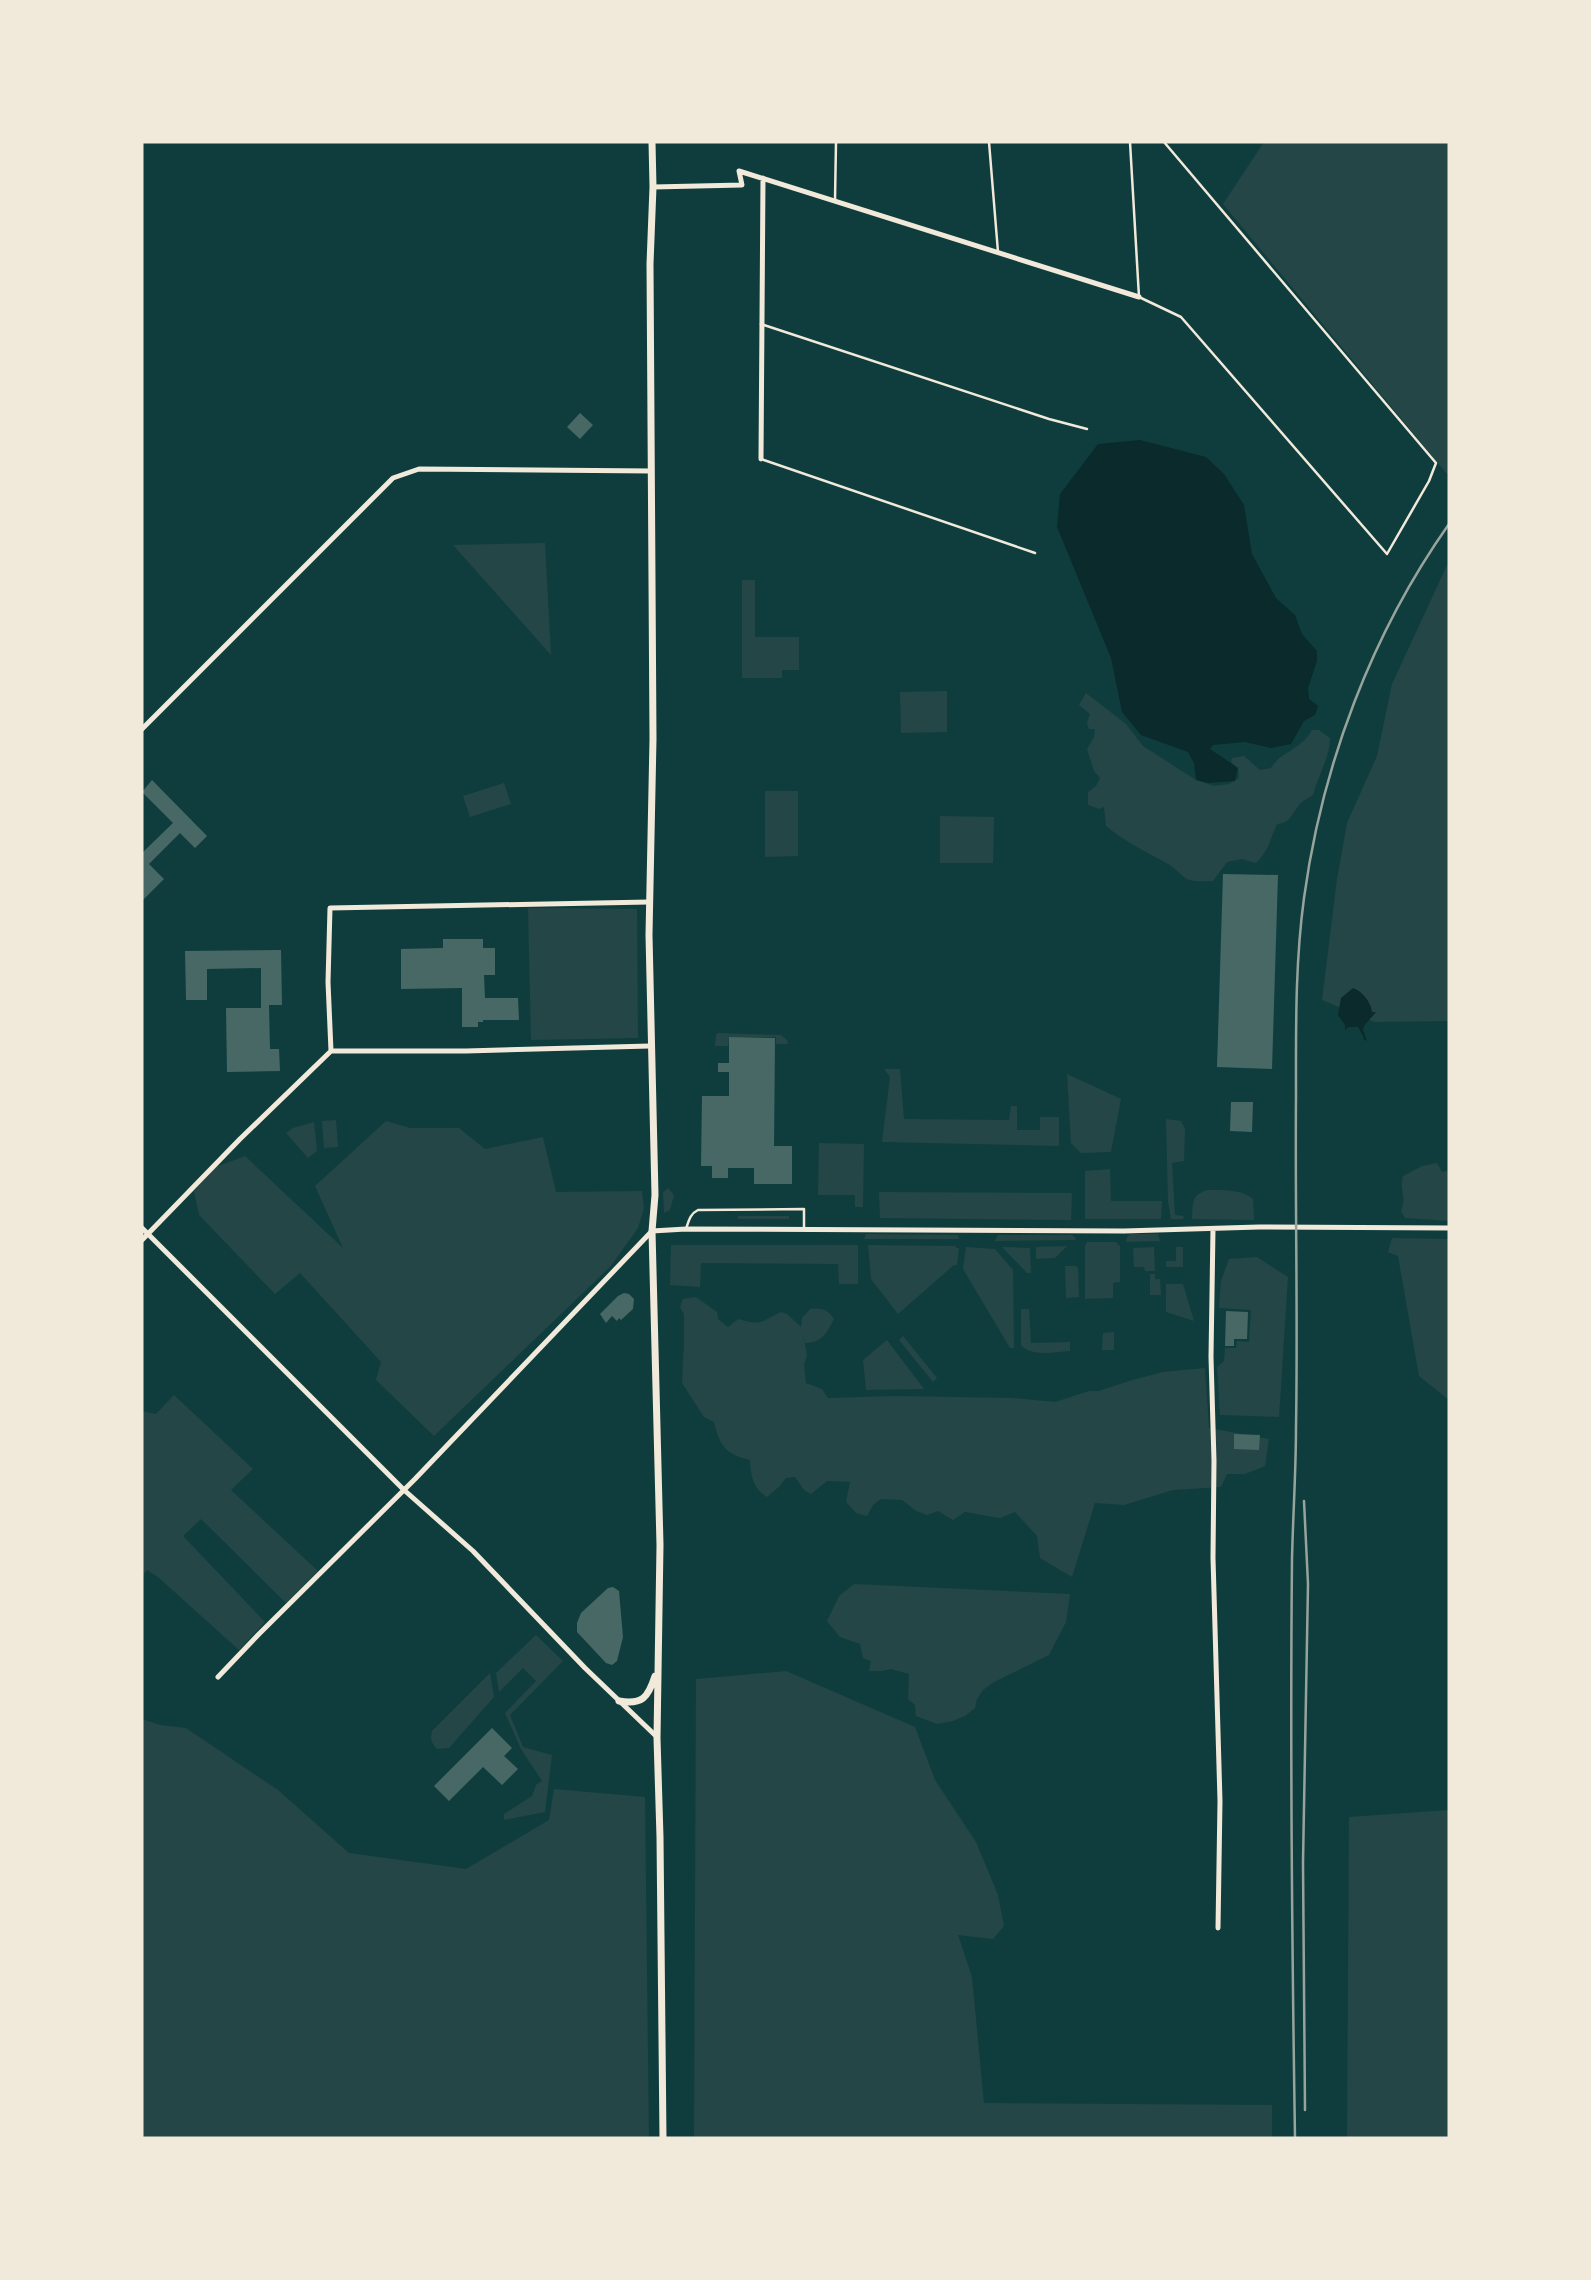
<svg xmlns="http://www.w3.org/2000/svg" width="1591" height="2280" viewBox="0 0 1591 2280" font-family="'DejaVu Sans',sans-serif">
<rect width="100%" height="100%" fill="#0f3d3e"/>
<!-- green -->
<path fill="#244646" d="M1264 142H1449V472L1447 474 1223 204Z
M545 543 551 655 453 545Z
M1449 561V1021L1374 1022 1322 1000 1337 879 1347 823 1377 756 1392 684Z
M742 580H755V637H799V670H782V678H742Z
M947 691V732L901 733 900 692Z
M1086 693 1126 724 1143 746 1196 780 1214 786 1229 784 1239 778 1238 769 1231 762 1232 758 1244 756 1260 770 1271 768C1281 751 1300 751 1312 730H1319L1330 738C1330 758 1318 775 1313 795 1309 798 1302 801 1299 805 1292 814 1290 823 1277 824 1270 839 1269 851 1256 863L1242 859 1227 862 1213 881C1206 881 1197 882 1190 880 1182 878 1176 868 1168 864 1147 852 1125 842 1106 826L1104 807 1099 809 1088 805V792L1096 786 1100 778 1094 771 1087 749 1094 737 1095 729H1089L1087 723 1090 714 1079 705Z
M504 783 511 804 470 817 463 796Z
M765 791H798V856L765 857Z
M940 816 994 817 993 863H940Z
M528 908 637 909 638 1038 531 1040Z
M718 1033 781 1035 787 1040 788 1044H776V1037H729L728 1046H715L716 1035Z
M884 1069H900L904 1119 1009 1120 1011 1106H1017V1130H1040V1117H1059V1146L882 1142 890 1077Z
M1067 1074 1121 1099 1111 1152 1081 1153 1071 1143Z
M1166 1119 1181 1121 1185 1129 1184 1161 1172 1163 1175 1215 1184 1216 1183 1219H1171L1168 1201Z
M336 1120 338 1147 324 1148 322 1121Z
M386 1121 410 1128H459L485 1149 543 1137 556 1192 642 1191 644 1208 638 1228 611 1266 434 1436 376 1380 381 1362 300 1273 275 1294 199 1215 194 1191 216 1167 245 1156 343 1248 315 1186Z
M314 1122 317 1151 308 1158 286 1133 293 1128Z
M819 1143 864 1144 863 1207H855V1195H818Z
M1437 1163 1442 1172 1449 1170V1221L1405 1218 1401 1211C1407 1196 1399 1191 1403 1176L1422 1166Z
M1110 1169 1111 1201H1162L1161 1219H1085V1171Z
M668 1188 674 1195 670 1210 664 1213 663 1192Z
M1208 1190C1223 1190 1241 1189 1253 1199L1254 1220 1192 1219C1193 1204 1191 1194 1208 1190Z
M879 1192 1072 1193 1071 1220 880 1218Z
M738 1216H789V1219H738Z
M866 1234 958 1235 959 1239H864Z
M1130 1234H1158L1160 1241 1126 1242 1127 1237Z
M998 1235H1072L1076 1238 1075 1240 995 1241Z
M1392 1238 1449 1239V1400L1419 1376 1398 1256 1388 1252Z
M1087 1242H1116L1120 1246V1282L1113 1283V1298L1085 1299V1246Z
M671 1245H858V1284H839L838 1264 701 1263 700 1287 670 1285Z
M868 1245 956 1246V1248H959L957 1265H954L898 1314 871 1279Z
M1067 1246 1055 1258 1036 1259V1247Z
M966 1247 995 1249 1013 1270 1014 1348H1010L963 1269Z
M1002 1247 1030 1248 1031 1273H1027Z
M1154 1247 1155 1271H1145L1144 1267H1134L1133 1248Z
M1176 1247H1183V1267H1166V1261H1176Z
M1257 1257 1288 1277 1279 1417 1220 1415 1217 1367 1224 1361 1225 1348H1236L1237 1341 1249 1342 1251 1310 1219 1308 1221 1281 1229 1259Z
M1065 1266H1075L1078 1268 1079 1297 1066 1298Z
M1150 1274H1155V1279H1160L1161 1295H1150Z
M1166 1284H1183L1194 1321 1166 1312Z
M696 1297 717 1312 718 1319 728 1327 738 1319C762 1326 760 1322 781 1312L787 1314 801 1327 802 1318 810 1309C821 1308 828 1309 834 1319 826 1334 823 1342 805 1343L803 1334 807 1355 804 1365 806 1383 822 1389 828 1398 896 1396 1012 1398 1055 1402 1089 1391H1099L1129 1381 1163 1372 1205 1368 1209 1428 1269 1439 1265 1466 1245 1474H1227L1221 1487 1173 1490 1124 1505 1095 1503 1072 1577 1040 1558 1037 1536 1015 1512 1000 1518 965 1512 953 1520 938 1511 927 1515 916 1511 902 1500 881 1499 873 1505 867 1516 856 1513 846 1502 850 1482 827 1481 811 1494 804 1490 795 1477 786 1478 780 1486 767 1497C753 1489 751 1476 750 1460 725 1454 720 1446 714 1422L704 1417 682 1383 684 1342V1314L680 1307 683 1299Z
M1021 1309H1029L1031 1343 1070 1342V1351C1055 1352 1031 1357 1021 1345Z
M1114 1332V1350H1102L1103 1333Z
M903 1336 937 1378 933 1382 899 1340Z
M887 1340 924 1389 866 1390 863 1360Z
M174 1395 253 1469 231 1490 318 1571 286 1603 201 1519 183 1536 265 1622 239 1650 158 1577 147 1570 142 1576V1411L156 1414Z
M854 1584 1070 1594 1066 1622 1049 1655 994 1682 983 1690 977 1699 975 1708 965 1716 953 1721 937 1724 916 1716 915 1705 908 1699 909 1674 891 1669 882 1671H869L871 1661 863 1658 860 1644 840 1637 827 1621 839 1596Z
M536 1635 563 1661 510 1715 523 1747 552 1755 545 1812 504 1820V1814L532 1796 536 1785 542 1781 521 1749 505 1713 536 1681 523 1668 499 1692 496 1673Z
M786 1671 915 1727 935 1780 976 1842 998 1895 1004 1926 993 1939 958 1935 972 1977 984 2103 1272 2105V2138H694L696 1679Z
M490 1673 494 1697 449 1748 437 1749C431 1743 430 1739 432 1731Z
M142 1719 160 1725 186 1728 278 1790 349 1853 466 1869 549 1820 554 1789 645 1797 649 2138H142Z
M1449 1810V2138H1347L1349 1817Z"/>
<!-- water -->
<path fill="#0a2a2b" d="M1140 440 1206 457 1224 474 1244 505 1252 554 1276 598 1295 615 1302 634 1317 651V661L1308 688 1309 699 1318 706 1315 715 1304 721 1291 744 1271 748 1245 742 1213 745 1210 749 1238 768 1235 781 1209 783 1196 780 1194 763 1188 752 1141 735 1122 712 1111 658 1057 527 1060 494 1098 444Z
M1353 988C1362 991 1371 1002 1372 1012H1376L1364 1026 1363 1030 1367 1041 1363 1039 1364 1038 1358 1027H1348L1345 1030V1025L1338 1015 1341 998Z"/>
<!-- building -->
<path fill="#486865" d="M580 413 593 425 580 439 567 427Z
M152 780 207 836 195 848 180 833 149 864 164 879 142 901V853L173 823 142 792Z
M1223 874 1278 875 1272 1069 1217 1067Z
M443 939H483V948H495V975H484L485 998H518L519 1020H483V1022H478V1027H462V988L401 989V949L443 948Z
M281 950 282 1005H269L270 1049H279L280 1071 227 1072 226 1008H261V968L207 969V1000H186L185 951Z
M729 1037 775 1038 774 1146H792V1184H754V1168H728V1178H712V1166H701L702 1096H729V1072H718V1063H729Z
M1231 1102H1253L1252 1132 1230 1131Z
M624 1293 629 1294 634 1299 633 1309 621 1320 619 1318 617 1321 612 1316 606 1323 600 1314 618 1296Z
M1226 1311 1248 1312 1247 1339H1234V1346H1225Z
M1234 1434 1260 1435 1259 1450 1234 1449Z
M613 1587 619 1591 623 1637 617 1661 612 1665 606 1663 577 1632V1623L581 1613 608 1588Z
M492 1728 512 1748 504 1756 518 1769 502 1785 483 1767 449 1801 434 1786Z"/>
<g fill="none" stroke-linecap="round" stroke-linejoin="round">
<!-- service -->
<path stroke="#f1e9da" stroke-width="2.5" d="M989 142 998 252
M1130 142 1139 297 1181 317 1387 554 1429 481 1436 463 1164 142
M835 200 836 142
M761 324 1049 419 1087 429
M761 459 1035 553
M686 1229C689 1220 690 1214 698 1210L804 1209V1229"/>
<!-- minor -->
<path stroke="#f1e9da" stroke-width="5" d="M653 187 742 185 739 171 1139 297
M761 459 763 178
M142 729 393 478 419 469 651 471
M331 1051 328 982 330 908 649 902
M331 1051H466L650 1046
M142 1228 404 1490 473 1551 585 1668 657 1737
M1213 1229 1211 1357 1214 1461 1213 1558 1220 1801 1218 1928
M142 1240 240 1139 331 1051
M218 1677 259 1634 415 1479 652 1231 686 1229 1124 1231 1259 1227 1449 1228"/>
<!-- secondary -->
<path stroke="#f1e9da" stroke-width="7" d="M652 142 653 187 650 264 653 739 649 935 655 1195 652 1231 660 1545 657 1738 660 1837 663 2138
M619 1701C642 1705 648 1698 655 1676"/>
<!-- rail -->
<path stroke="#97a49c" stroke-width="2.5" d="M1304 1501 1308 1584 1303 1863 1305 2110
M1295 2138C1292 1945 1290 1752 1292 1559 1293 1515 1296 1471 1296 1427 1298 1317 1295 1207 1296 1096 1296 1030 1295 964 1304 898 1322 765 1372 633 1449 524"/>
</g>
<!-- border -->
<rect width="1591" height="2280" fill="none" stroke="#f1e9da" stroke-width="287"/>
</svg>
